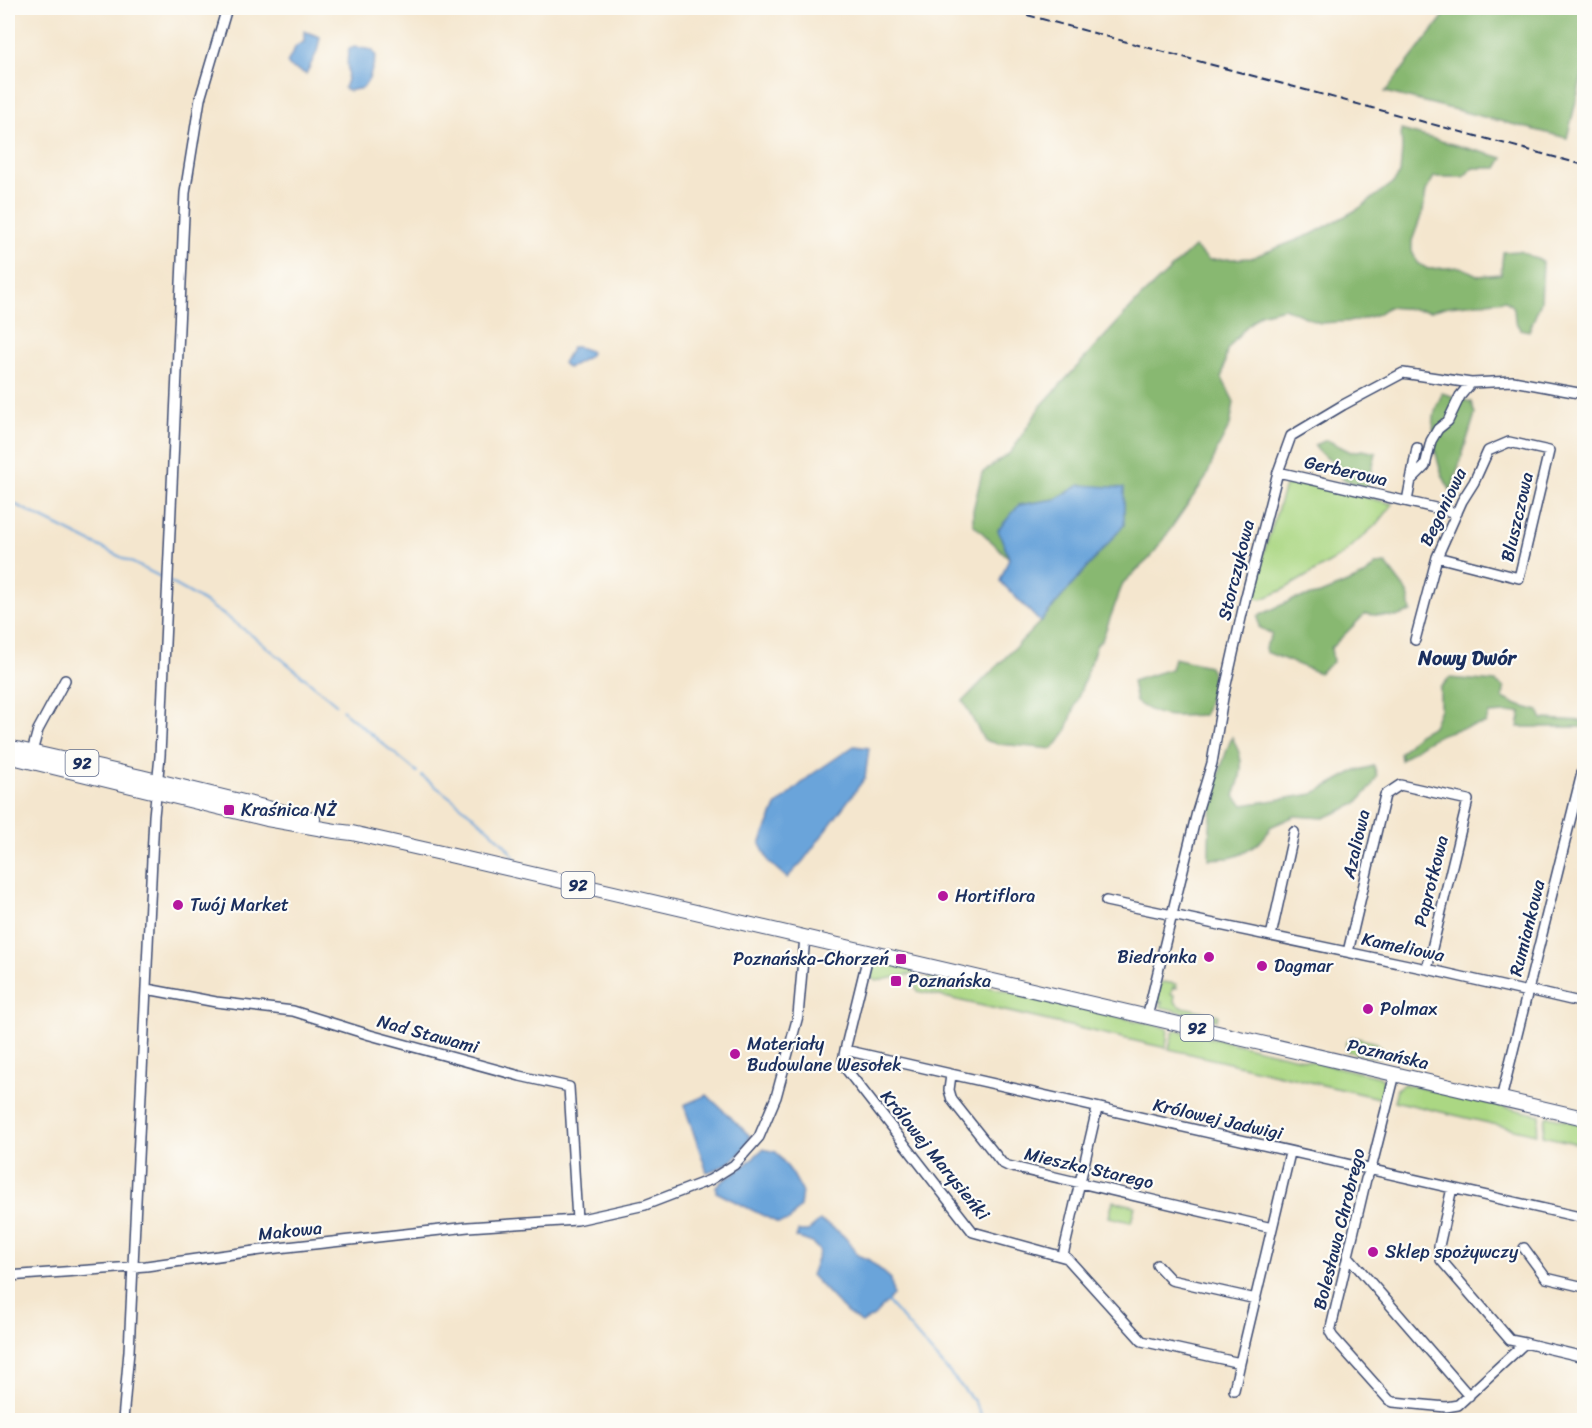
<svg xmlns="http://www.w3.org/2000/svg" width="1592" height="1428" viewBox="0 0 1592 1428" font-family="Sriracha,sans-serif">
<rect width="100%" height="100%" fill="#fdfcf7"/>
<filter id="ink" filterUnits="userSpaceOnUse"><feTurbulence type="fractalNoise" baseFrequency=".0167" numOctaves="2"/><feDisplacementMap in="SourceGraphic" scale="12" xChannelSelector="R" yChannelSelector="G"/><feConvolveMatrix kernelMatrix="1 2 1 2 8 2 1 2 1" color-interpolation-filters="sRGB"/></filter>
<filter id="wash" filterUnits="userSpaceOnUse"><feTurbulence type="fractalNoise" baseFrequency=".008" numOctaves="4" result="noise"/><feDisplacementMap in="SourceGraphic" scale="24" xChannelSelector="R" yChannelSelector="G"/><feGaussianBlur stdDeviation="1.35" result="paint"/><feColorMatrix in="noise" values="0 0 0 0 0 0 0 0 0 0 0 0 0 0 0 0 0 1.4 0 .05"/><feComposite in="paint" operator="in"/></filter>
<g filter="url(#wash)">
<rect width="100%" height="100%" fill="#f4e6ce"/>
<!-- green -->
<path fill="#abd783" stroke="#638370" stroke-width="1.5" d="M1300 481 1393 504 1379 522 1341 556 1281 591 1262 599 1250 596 1285 486Z
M876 962H882L918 971V973L876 981 870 977 869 970Z
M937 977H945L1168 1028 1166 1048 918 991 913 984 918 981Z
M1163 982 1176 984 1177 988 1173 987 1171 994 1175 995 1174 1001 1179 1006 1218 1015 1217 1020 1161 1007 1162 1002 1155 1001 1159 985Z
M1176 1030 1380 1077 1387 1086 1383 1099 1169 1049 1173 1033Z
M1352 1037 1376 1043 1382 1049V1057L1377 1058 1346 1051V1042Z
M1404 1084 1540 1115 1536 1134 1394 1101 1397 1089Z
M1549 1116 1584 1125V1145L1542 1136 1546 1118Z
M1113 1201 1135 1206 1131 1222 1109 1217Z"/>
<!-- forest -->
<path fill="#88b871" stroke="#527468" stroke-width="1.5" d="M1450 8H1584V69L1567 138 1385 92Z
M1401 130 1503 158 1497 168H1473L1463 177H1434L1426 191 1423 211 1412 241V250L1417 263 1428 269 1461 267 1479 276 1501 274 1503 252 1520 251 1543 262 1541 302 1529 331 1520 329 1515 321 1514 308 1505 300 1449 306 1431 311 1388 307 1378 314 1356 321 1320 323 1284 308 1260 314 1244 329 1227 350 1222 378 1234 402 1230 425 1218 448 1206 478 1151 557 1123 583 1102 640 1097 644 1066 732 1053 749 998 744 984 740 963 701 1040 622 1124 525 1080 485 1056 499 1019 505 1009 558 973 524V510L982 473 1011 452 1041 406 1140 298 1194 247 1209 260 1251 258 1312 234 1358 209 1393 183 1400 174 1402 149Z
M1442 393 1471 402 1475 414 1451 491C1437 471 1430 435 1435 411 1437 405 1440 399 1442 393Z
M1327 440 1351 452 1363 450 1376 453 1367 488 1342 479 1345 473C1336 462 1320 457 1314 445Z
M1386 564 1408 593 1411 612 1395 617 1365 614 1331 648 1333 662 1319 673 1266 652 1265 648 1272 634 1259 627 1258 616 1292 600 1320 594 1364 576 1375 565Z
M1174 658 1209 666C1217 680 1209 700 1204 715 1175 716 1161 720 1136 702L1132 681 1171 669Z
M1449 678 1496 682 1504 688 1503 698 1517 705 1538 711 1542 719 1584 721V725L1582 727H1518L1521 712 1489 714 1485 724C1446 730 1432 735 1401 760L1400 753 1418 734 1433 726 1440 709V688Z
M1232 737C1245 760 1243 772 1234 796L1243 805 1313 794 1355 771 1374 766 1377 776 1371 787 1356 804 1324 818 1295 816 1270 827C1268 839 1245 854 1233 857 1226 859 1216 858 1209 859 1208 817 1216 775 1232 737Z"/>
<!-- water -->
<path fill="#6aa4da" stroke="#426a9c" stroke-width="1.5" d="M304 31 320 37 317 52 306 74 290 67 287 63 296 46 304 42Z
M355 47 372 50 376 56 369 79 363 88 348 91 344 88C352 70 344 64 349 49Z
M572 347H578L590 351 591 353 588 357 568 368 563 363Z
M1080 485 1124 488V525L1040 622 1000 581 1009 558 998 530 1019 505 1056 499Z
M854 746 869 748 865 778 803 861 787 878 769 862 760 844 776 806 811 775Z
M707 1095 750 1136C743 1155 727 1167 707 1172L684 1105Z
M763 1149 776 1152 792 1173 802 1191 800 1207 789 1221 778 1223 716 1192V1186L745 1165Z
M820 1221C836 1228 850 1239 857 1255L869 1260 891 1279 893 1295 874 1316 862 1323 847 1313 811 1275 820 1251 812 1243 796 1237 798 1231H808Z"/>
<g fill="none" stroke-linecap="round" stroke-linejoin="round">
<!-- stream -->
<path stroke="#6aa4da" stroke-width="2" d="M8 501 165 579
M170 582C231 614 283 660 336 704
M342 710 417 772
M422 776C445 794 503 835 515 859
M887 1301 974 1401 984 1420"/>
</g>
</g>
<g filter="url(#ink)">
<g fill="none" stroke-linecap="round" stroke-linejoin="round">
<!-- minor casing -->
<g stroke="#3c4a6f" stroke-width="12">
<path id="minor" d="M1278 472 1457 513
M1411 480 1425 466 1431 441 1438 429 1448 421 1460 396 1471 383
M1407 501 1417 448
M1415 640 1437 557 1462 501 1474 482 1488 451 1509 442 1549 451 1519 578 1437 557
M32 752 38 730 65 680
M1106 901 1427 969 1528 992
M1271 936 1294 832
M869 952 845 1050 843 1061 846 1069 973 1232 1067 1258 1142 1341 1240 1363 1290 1153
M1348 952 1385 795 1400 785 1468 800 1427 969
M147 989 216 1002 293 1011 370 1035 520 1076 569 1087 577 1220
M1528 990 1584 1003
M1147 1017 1197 812 1212 763 1223 698 1245 600 1278 472 1291 436 1343 405 1403 373 1471 383 1513 381 1584 394
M845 1050 1584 1218
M1395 1074 1371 1169 1366 1179 1330 1332 1333 1337 1389 1400 1393 1402 1446 1407 1458 1405 1525 1343 1584 1357
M951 1075 949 1090 952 1100 1002 1163 1008 1166 1272 1228
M1501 1099 1584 765
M1452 1188 1439 1246 1441 1260 1510 1340 1525 1343
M1524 1248 1546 1278 1584 1287
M1063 1255 1097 1109
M1348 1256 1469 1396
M1157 1265 1171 1280 1256 1299
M8 1276 146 1266 269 1249 468 1227 577 1220 645 1205 710 1180 734 1165 759 1137 776 1097 798 1016 805 937
M1234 1390 1240 1363
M123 1420 129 1351 154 816 160 756 185 193 200 99 227 8"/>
</g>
<!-- primary casing -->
<g stroke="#3c4a6f" stroke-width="16">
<path id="primary" d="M8 747 141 777 313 819
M8 756 267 819 335 831 352 833 441 853 1584 1118"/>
</g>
<!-- minor -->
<use href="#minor" stroke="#fff" stroke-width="9"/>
<!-- primary -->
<use href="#primary" stroke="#fff" stroke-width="14"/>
<!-- rail -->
<path stroke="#1b2f5e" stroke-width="2" stroke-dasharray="9 4.5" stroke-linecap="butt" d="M1001 8 1584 165"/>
</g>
</g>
<!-- markers -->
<g fill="#b5179e" stroke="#fdfcf7" stroke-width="2">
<rect x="223" y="804" width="12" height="12" rx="3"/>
<circle cx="943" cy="896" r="6"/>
<circle cx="178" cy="905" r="6"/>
<circle cx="1209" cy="957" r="6"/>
<rect x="895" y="953" width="12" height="12" rx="3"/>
<circle cx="1262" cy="966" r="6"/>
<rect x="890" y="975" width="12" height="12" rx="3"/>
<circle cx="1368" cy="1009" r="6"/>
<circle cx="735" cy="1054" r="6"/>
<circle cx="1373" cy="1252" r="6"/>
</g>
<g text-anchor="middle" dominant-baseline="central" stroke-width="4.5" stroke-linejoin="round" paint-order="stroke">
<!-- shield labels -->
<g fill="#fdfcf7" stroke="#5f6c8c" stroke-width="1.5">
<rect x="65.5" y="750" width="33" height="26" rx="4.5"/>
<rect x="561.5" y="872" width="33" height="26" rx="4.5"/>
<rect x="1180.5" y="1015" width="33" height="26" rx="4.5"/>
</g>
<g font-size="16" font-weight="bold" fill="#1b2f5e">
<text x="82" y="763">92</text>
<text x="578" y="885">92</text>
<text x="1197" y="1028">92</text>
</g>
<!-- street labels -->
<g font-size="18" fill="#1b2f5e" stroke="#fdfcf7">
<text transform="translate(1346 471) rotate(13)">Gerberowa</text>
<text transform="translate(1443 507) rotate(-64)">Begoniowa</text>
<text transform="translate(1517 517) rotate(-77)">Bluszczowa</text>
<text transform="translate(1236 570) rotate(-76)">Storczykowa</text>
<text transform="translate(1356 844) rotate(-77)">Azaliowa</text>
<text transform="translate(1431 881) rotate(-76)">Paprotkowa</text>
<text transform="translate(1527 928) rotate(-76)">Rumiankowa</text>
<text transform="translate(1403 947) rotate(12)">Kameliowa</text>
<text transform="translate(428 1034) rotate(15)">Nad Stawami</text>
<text transform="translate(1388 1054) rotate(13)">Poznańska</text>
<text transform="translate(1218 1119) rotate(13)">Królowej Jadwigi</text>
<text transform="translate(935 1155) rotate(51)">Królowej Marysieńki</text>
<text transform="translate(1089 1168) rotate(13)">Mieszka Starego</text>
<text transform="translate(1339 1229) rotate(-76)">Bolesława Chrobrego</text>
<text transform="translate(290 1231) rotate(-6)">Makowa</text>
</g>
<!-- poi labels -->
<g font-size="18" fill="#1b2f5e" stroke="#fdfcf7" text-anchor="start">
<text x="241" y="810">Kraśnica NŻ</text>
<text x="955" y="896">Hortiflora</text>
<text x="190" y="905">Twój Market</text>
<text x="1197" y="957" text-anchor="end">Biedronka</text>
<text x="889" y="959" text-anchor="end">Poznańska-Chorzeń</text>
<text x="1274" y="966">Dagmar</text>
<text x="908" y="981">Poznańska</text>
<text x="1380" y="1009">Polmax</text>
<text x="747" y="1044">Materiały<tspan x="747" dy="21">Budowlane Wesołek</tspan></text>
<text x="1385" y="1252">Sklep spożywczy</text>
</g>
<!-- neighbourhood labels -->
<g font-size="20" font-weight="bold" fill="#1b2f5e" stroke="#fdfcf7">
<text x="1467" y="658">Nowy Dwór</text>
</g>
</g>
<!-- margin -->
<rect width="1592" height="1428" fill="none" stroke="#fdfcf7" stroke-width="30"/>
</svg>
